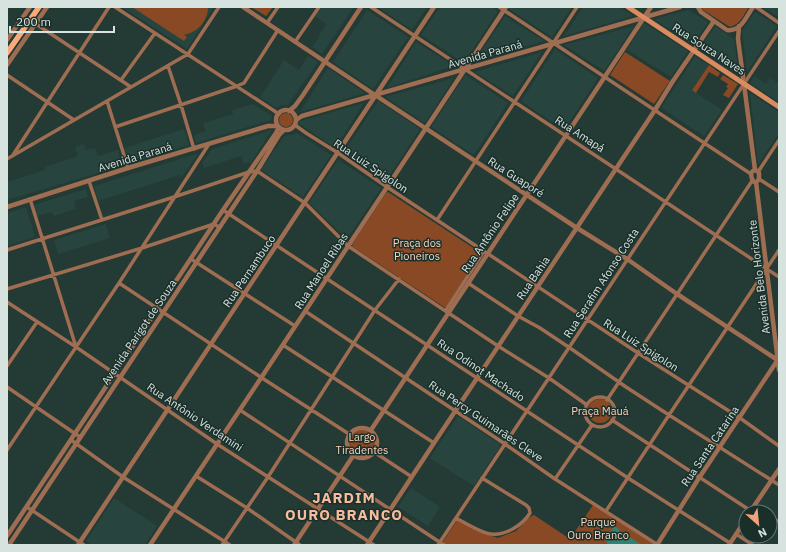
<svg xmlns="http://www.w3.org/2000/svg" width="786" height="552" viewBox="0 0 786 552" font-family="'IBM Plex Sans',sans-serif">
<rect width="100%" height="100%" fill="#243a34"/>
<!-- built -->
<path fill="#27453e" d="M122 7H214L187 49Z
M321 7H354L322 54 312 47 320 36 319 35 326 24 315 16Z
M378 7H427L412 30Z
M440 7H492L498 11 464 63 421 35Z
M511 7H572L552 37 509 9Z
M583 7H620L633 16 564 36Z
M763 7H779V17Z
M367 10 408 37 373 89 333 62Z
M688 10 708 22 693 45 654 19Z
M755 12 777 26 747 72 742 31Z
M505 16 544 41 475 61Z
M644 23 688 51 671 77 627 50Z
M634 26 604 71 564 45Z
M715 26 734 39 739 75 700 49Z
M416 42 454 66 387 88Z
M555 49 598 78 564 130 521 101Z
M542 52 513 96 475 72Z
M308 56 318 62 288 105H281L276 108 260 97 284 60 299 70Z
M695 56 709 65 692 90 722 110 704 136 663 109 662 107Z
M328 68 365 93 300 112Z
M465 75 508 103 474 155 431 127Z
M754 76 766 84 770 78 777 82 779 79V102L750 83Z
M454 78 425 123 385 97Z
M750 93 779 112V133L758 164Z
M378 101 420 129 386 181 343 153Z
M364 103 335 148 297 122Z
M253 104 272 116 271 120 196 143 194 135 206 131 203 123 233 114 232 110Z
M184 129 189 145 129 164 124 148Z
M272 130 250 164 249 162 244 164 241 156 204 168 202 163 212 149Z
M297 133 331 155 303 197 261 170 284 136 291 135Z
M84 144 86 150 95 148 98 156 118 150 122 166 7 200V182L45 170V167L78 156 75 147Z
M199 153 181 178 180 175 98 201 94 186Z
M338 160 381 188 347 239 309 203Z
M86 189 88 197 74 201 76 209 54 216 52 212 37 216 34 205Z
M26 207 35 237 7 246V213Z
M106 224 110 238 58 254 54 240Z
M458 416 501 445 474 486 430 458Z
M411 488 440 507 428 526 398 507Z
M114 498 157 526 145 545H91L86 541Z"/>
<!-- green -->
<path fill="#884924" d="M132 7H208C208 21 198 32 184 35L187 37 184 41Z
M251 7H273L266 16Z
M701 7H749C744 14 740 25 730 27L703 10Z
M625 52 670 81 654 104 610 75Z
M709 65 720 73 718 77 709 72 696 93 692 90Z
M723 75 738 84 729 98 723 95 728 88 726 87 728 84 720 79Z
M279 120a7 7 0 1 1 14 0a7 7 0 1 1-14 0Z
M388 192 481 253 446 307H444L353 247 352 245 353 243 386 193Z
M588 411a12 12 0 1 1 24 0a12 12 0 1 1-24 0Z
M349 443a13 13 0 1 1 26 0a13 13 0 1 1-26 0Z
M593 505 654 544 445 545 442 543 457 520 489 535 498 538 516 531 530 517 534 515 570 539Z"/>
<!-- water -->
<path fill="#308372" d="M615 526 624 534 631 538 642 545H608L605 539 612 529Z"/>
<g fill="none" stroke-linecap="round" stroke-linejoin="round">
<!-- minor -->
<path stroke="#9f6d52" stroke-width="3.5" d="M115 7 279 114
M371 7 779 277
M499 7 751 174
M756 7 779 23
M267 23 278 7
M36 24 131 87
M295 42 319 7
M168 66 181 105 194 149
M7 75 74 120
M121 80 155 33
M107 101 128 168
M295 125 306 133 338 153 387 187 638 353 740 418 779 446
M115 127 237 86 244 83 278 30
M13 155 109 7
M7 159 188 54 219 7
M758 172 779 140
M759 179 779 192
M89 181 102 220
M30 199 76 347
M223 210 628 478 730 543
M437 220 577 7
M7 250 174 197 249 172 257 171 305 203 348 246 498 346 549 378 587 405
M191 259 295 326
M119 283 262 378 349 434
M468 283 518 316 540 328 570 348 626 387 669 415 779 485
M7 289 142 248 214 224 219 227
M7 302 76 347 217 444 374 545
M446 310 484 251
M305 311 505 444 555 479 658 545
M283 345 434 443
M7 366 37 322
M7 387 80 437
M585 412a15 15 0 1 1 30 0a15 15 0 1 1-30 0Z
M607 400 752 181
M240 410 444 545
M612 420 751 511
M71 440 123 477 230 545
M7 450 119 283 209 144
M374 452 412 477
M196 476 247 508 300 545
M555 479 592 425
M755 505 764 512
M27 507 84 545
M606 511 669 415 779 250
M770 516 779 522
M456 518C463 522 484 534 491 534 505 536 523 525 530 513L529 508 526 505 482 478
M736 534 753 545
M222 545 268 477 375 310 399 279
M438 545 779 31"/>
<!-- tertiary -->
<path stroke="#9f6d52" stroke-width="4.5" d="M243 7 375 95 577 228 627 259 677 294 779 361
M698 7 701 12 727 30C741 32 746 17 753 7
M739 26 738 39 744 84 755 170
M7 40 30 7
M7 65 47 7
M276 120a10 10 0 1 1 20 0a10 10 0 1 1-20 0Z
M289 111 295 106 303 95 361 7
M296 120 302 116 680 7
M754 170 757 171 759 173V179C754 187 751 178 751 173Z
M756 182 779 370
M7 207 128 168 268 126H278
M347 443a15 15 0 1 1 30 0a15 15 0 1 1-30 0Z
M371 430 651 7
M750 512 779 469
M7 536 223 210 276 133 279 127
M9 545 257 171 279 135 284 130
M78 545 434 7
M150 545 261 378 506 7
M294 545 353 456
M367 545 434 443 655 110 673 81 714 21
M657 545 699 478 779 358
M729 545 746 519"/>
<!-- secondary -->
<path stroke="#da8b5f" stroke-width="5" d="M628 7 779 107"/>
<!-- primary -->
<path stroke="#faa97d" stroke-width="5.5" d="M7 53 39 7"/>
</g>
<g text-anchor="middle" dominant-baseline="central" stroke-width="3" stroke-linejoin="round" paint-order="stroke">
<!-- street labels -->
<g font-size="11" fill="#d6e3df" stroke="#1a2f2a">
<text transform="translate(709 49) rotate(33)">Rua Souza Naves</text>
<text transform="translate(485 54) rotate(-16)">Avenida Paraná</text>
<text transform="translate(580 134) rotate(33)">Rua Amapá</text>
<text transform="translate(135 157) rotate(-17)">Avenida Paraná</text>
<text transform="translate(371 166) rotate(34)">Rua Luiz Spigolon</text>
<text transform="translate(516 177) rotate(33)">Rua Guaporé</text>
<text transform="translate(490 233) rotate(-56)">Rua Antônio Felipe</text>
<text transform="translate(249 271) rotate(-56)">Rua Pernambuco</text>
<text transform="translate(321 271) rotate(-57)">Rua Manoel Ribas</text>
<text transform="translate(759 277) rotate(-97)">Avenida Belo Horizonte</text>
<text transform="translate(533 278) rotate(-56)">Rua Bahia</text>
<text transform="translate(601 283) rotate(-57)">Rua Serafim Afonso Costa</text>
<text transform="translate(139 332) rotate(-56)">Avenida Parigot de Souza</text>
<text transform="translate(641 345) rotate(33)">Rua Luiz Spigolon</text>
<text transform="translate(481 370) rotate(34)">Rua Odinot Machado</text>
<text transform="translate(195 417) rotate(34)">Rua Antônio Verdamini</text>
<text transform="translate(486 421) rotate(34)">Rua Percy Guimarães Cleve</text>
<text transform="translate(710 446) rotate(-56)">Rua Santa Catarina</text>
</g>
<!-- park labels -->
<g font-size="11" fill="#fed5bf" stroke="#1a2f2a">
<text x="417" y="243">Praça dos<tspan x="417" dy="13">Pioneiros</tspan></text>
<text x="600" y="411">Praça Mauá</text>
<text x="362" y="437">Largo<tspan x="362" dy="13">Tiradentes</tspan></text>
<text x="598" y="522">Parque<tspan x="598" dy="13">Ouro Branco</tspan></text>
</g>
<!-- district labels -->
<g font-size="15" font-weight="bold" letter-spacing="1" fill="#f7bc9d" stroke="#1a2f2a">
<text x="344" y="497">JARDIM<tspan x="344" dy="17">OURO BRANCO</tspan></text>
</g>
</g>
<!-- border -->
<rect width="786" height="552" fill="none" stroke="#d6e3df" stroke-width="16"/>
<!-- north arrow -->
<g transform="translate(758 524) rotate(153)"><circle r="19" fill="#1a2f2a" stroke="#657772"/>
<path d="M0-3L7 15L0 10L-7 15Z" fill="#f0a278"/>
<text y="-6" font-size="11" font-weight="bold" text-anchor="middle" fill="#d6e3df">N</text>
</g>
<!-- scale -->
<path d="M10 26v6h104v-6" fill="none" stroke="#d6e3df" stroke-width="2"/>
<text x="16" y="26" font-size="12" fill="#d6e3df" stroke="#1a2f2a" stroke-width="3" paint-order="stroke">200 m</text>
</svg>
